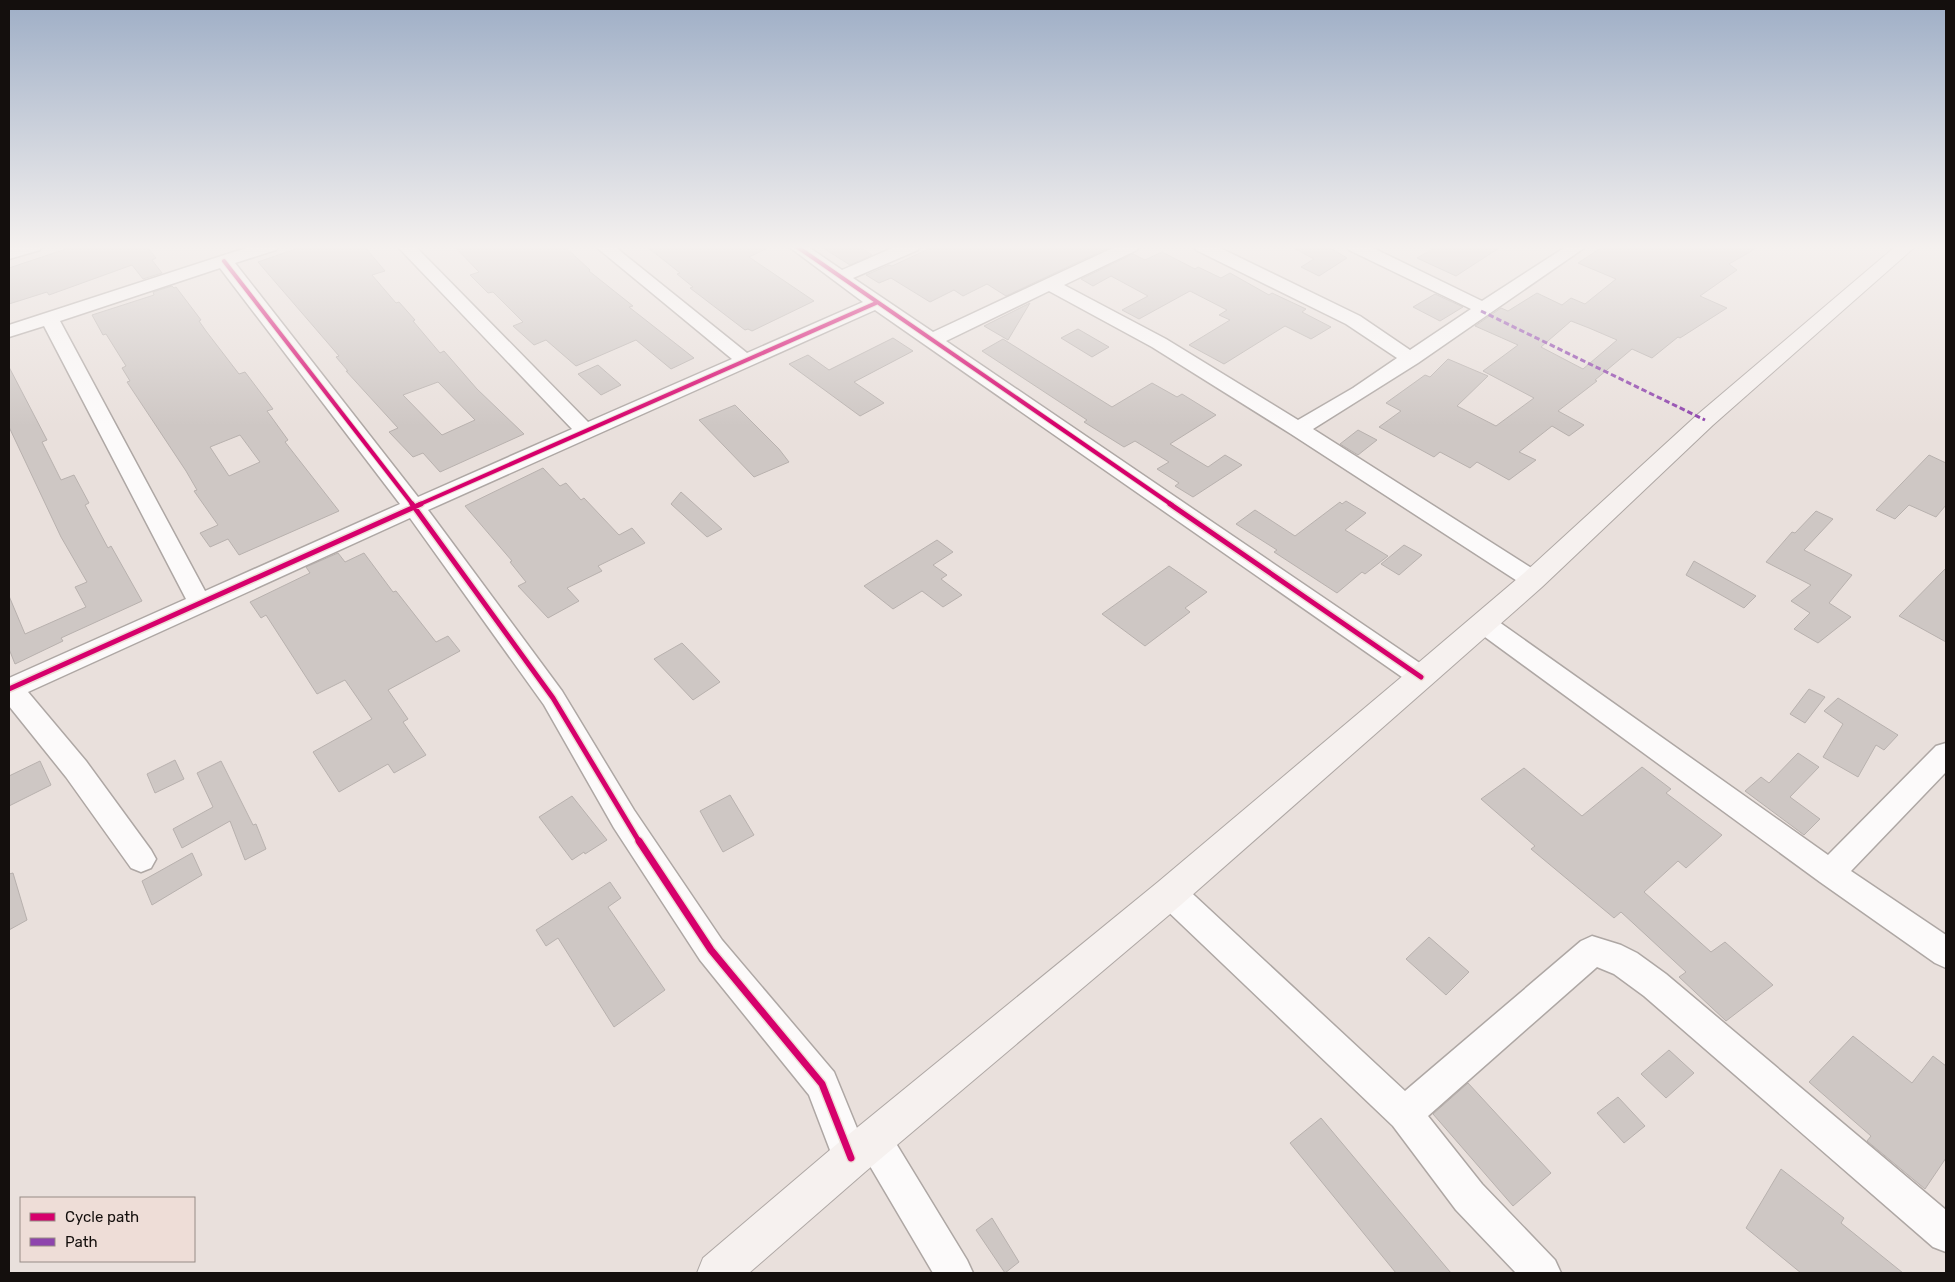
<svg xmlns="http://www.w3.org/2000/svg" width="1955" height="1282" viewBox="0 0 1955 1282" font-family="Rubik,sans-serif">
<rect width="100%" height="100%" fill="#e9e0dc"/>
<!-- building -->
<path fill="#cec7c4" stroke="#b8b1ae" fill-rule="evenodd" d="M75 246H146L156 258 152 260 162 273 143 279 132 265 49 295 47 292 9 304V268Z
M304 246H364L385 271 372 275 396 303 399 302 415 320 413 321 440 353 444 351 477 389 524 434 440 472 423 453 413 457 389 432 398 428 346 371H348L336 357 339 356 258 262ZM438 382 475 420 442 435 403 395Z
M454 246H564L590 270 589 271 633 306 629 307 694 358 671 369 636 340 576 366 546 340 534 345 513 326 523 322 493 292 488 293 470 275 479 272Z
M646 246H772L749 257 814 301 752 331 748 329 745 330 690 288 693 287 677 274 680 273Z
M820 246H859L872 255 850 265Z
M935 246H1112L1006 296 987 284 963 296 954 290 930 302 891 278 879 283 866 275 889 265 892 266Z
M1290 246H1327L1347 258 1319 276 1301 267 1314 259Z
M1438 246H1502L1456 276 1417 258Z
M1604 246H1760L1729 264 1737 270 1700 296 1727 308 1680 338 1678 337 1652 358 1632 349 1595 380 1597 381 1558 411 1584 425 1569 436 1552 426 1519 452 1536 460 1509 480 1477 462 1470 468 1440 452 1434 457 1379 427 1401 411 1386 403 1425 375 1430 377 1448 359 1488 376 1457 406 1496 426 1534 398 1483 371 1518 345 1475 326 1501 308 1508 311 1537 293 1562 305 1571 298 1585 304 1616 279 1578 263ZM1571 321 1589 328 1617 340 1583 369 1541 347Z
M1162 252 1195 269 1198 267 1221 278 1230 273 1269 295 1272 293 1306 309 1302 312 1331 327 1311 339 1285 326 1224 364 1189 345 1230 320 1219 315 1227 310 1190 291 1139 319 1122 310 1148 296 1111 276 1093 286 1081 279 1133 254 1145 260Z
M172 286 174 288 176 287 201 320 199 321 206 331 239 374 245 372 273 409 267 411 288 440 285 442 339 511 239 555 228 539 210 547 200 533 218 525 194 491 197 490 186 471 127 382 130 381 122 368 126 366 106 334 103 335 92 315 154 295 153 292ZM240 435 260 462 229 476 210 447Z
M1435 294 1463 307 1440 321 1413 307Z
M1030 303 1008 340 984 326Z
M1078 329 1109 347 1092 357 1061 338Z
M893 338 913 351 854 382 884 403 860 416 789 364 808 355 829 370Z
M1003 339 1112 407 1152 383 1177 397 1182 394 1216 415 1170 444 1208 467 1225 455 1242 465 1193 497 1175 486 1179 483 1157 469 1169 462 1135 441 1124 447 1084 422 1087 420 982 351Z
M598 365 621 385 601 395 578 374Z
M9 367 47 440 42 442 61 480 74 475 89 503 85 505 108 548 111 546 142 601 61 638 63 641 15 664 9 649V596L25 634 86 607 75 587 87 582 61 537 9 427Z
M735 405 779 449 789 462 754 477 699 420Z
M1358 430 1377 440 1358 455 1340 444Z
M1929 455 1946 463V505L1936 517 1909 505 1895 519 1876 510Z
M543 468 560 486 566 483 581 500 584 498 619 535 632 528 645 543 598 566 602 571 567 588 579 601 548 618 518 586 526 582 510 562 512 561 465 506Z
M681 492 722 529 707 537 671 504Z
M1346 501 1366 513 1345 530 1388 556 1365 574 1362 572 1337 593 1274 552 1277 550 1236 524 1255 510 1295 536 1340 502 1342 504Z
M1816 511 1833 519 1804 550 1852 575 1829 603 1851 617 1818 643 1794 629 1810 613 1791 601 1811 585 1766 562 1792 532 1795 533Z
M937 540 953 552 933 565 947 575 941 579 962 595 943 607 922 591 893 609 864 586Z
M1404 545 1422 555 1399 575 1381 564Z
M338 553 345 562 364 553 393 592 396 591 436 642 448 636 460 651 388 690 408 719 403 722 426 755 394 773 388 764 339 792 313 752 372 719 345 680 317 694 266 615 261 618 250 602 310 573 306 567Z
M1694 561 1756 596 1744 608 1686 575Z
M1169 566 1207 592 1185 608 1190 612 1145 646 1102 614Z
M1946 568V642L1899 616Z
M682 643 720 682 693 700 654 659Z
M1809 689 1825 697 1805 723 1790 714Z
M1838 698 1898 735 1884 750 1876 745 1858 777 1823 757 1843 724 1824 711Z
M1798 753 1819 767 1790 797 1820 819 1804 835 1745 791 1761 777 1769 783Z
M175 760 184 779 155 793 147 774Z
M40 761 51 785 9 806V776Z
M221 761 253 825 256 824 266 849 245 860 230 821 182 848 173 829 213 807 197 773Z
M1642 767 1671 789 1666 793 1722 835 1686 868 1678 861 1644 892 1711 952 1725 942 1773 985 1726 1021 1679 977 1686 972 1621 912 1614 918 1531 849 1535 846 1481 799 1524 768 1582 816Z
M730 795 754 835 723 852 700 811Z
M572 796 607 840 585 854 584 852 572 860 539 817Z
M192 853 202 875 152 905 142 881Z
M13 873 27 920 9 930V874Z
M610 882 621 898 608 907 665 990 614 1027 558 938 546 946 536 930Z
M1429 937 1469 972 1446 995 1406 959Z
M1853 1036 1912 1083 1933 1056 1946 1066V1158L1925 1189 1867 1141 1871 1136 1809 1082Z
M1669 1050 1694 1073 1666 1098 1641 1074Z
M1468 1083 1551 1173 1513 1206 1433 1114Z
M1618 1097 1645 1126 1624 1143 1597 1113Z
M1321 1118 1451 1273H1396L1290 1143Z
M1781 1169 1844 1218 1841 1223 1903 1273H1801L1746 1228Z
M992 1218 1019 1262 1005 1273 976 1230Z"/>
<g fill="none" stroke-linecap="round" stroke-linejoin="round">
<!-- street casing -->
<g stroke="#aea7a4" stroke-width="3">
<path id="street" d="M16 246H42L40 250 9 259V248Z
M252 246H278L276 250 235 263 418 497 572 429 397 246H415L588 422 732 359 595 246H614L747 353 863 302 788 246H807L842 270 897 246H920L918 250 853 278 933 332 1117 246H1139L1137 250 1064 285 1166 339 1298 420 1353 388 1397 358 1346 324 1196 250 1194 246H1216L1360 316 1410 350 1471 309 1349 250 1347 246H1369L1482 301 1567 246H1587L1418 363 1313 429 1541 574 1545 580 1541 586 1533 589 1525 586 1291 434 1152 347 1049 291 946 341 1430 670 1434 677 1430 684 1421 687 1412 684 875 310 428 510 562 691 634 810 722 940 834 1072 859 1133 862 1127 874 1121 886 1127 967 1260 973 1273H933L867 1161 864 1171 851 1176 838 1171 809 1095 700 960 614 828 544 705 410 518 28 692 86 761 151 850 156 859 151 868 141 872 131 868 66 777 9 706V678L186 599 44 326 9 337V325ZM220 268 400 504 205 591 60 321Z
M1483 614 1492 617 1828 855 1936 746 1946 743V772L1851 871 1946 935V968L1935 963 1820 882 1474 629 1471 623 1474 617Z
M1170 879 1181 883 1405 1091 1581 941 1592 936 1621 945 1637 953 1666 974 1946 1210V1252L1933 1247 1644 996 1614 974 1597 967 1428 1116 1482 1184 1555 1260 1561 1273H1516L1456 1210 1393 1126 1159 903 1155 893 1159 883Z"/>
</g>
<!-- secondary casing -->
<g stroke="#aea7a4" stroke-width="2">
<path id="secondary" d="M1896 246H1916L1713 425 1542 587 1431 685 1182 904 865 1172 749 1273H697L703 1258 837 1144 1158 882 1411 669 1524 573 1697 415Z"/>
</g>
<!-- street -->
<use href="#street" fill="#fcfafa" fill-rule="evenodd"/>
<!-- secondary -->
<use href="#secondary" fill="#f6f1ef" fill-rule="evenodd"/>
<!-- quiet -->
<path stroke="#8e44ad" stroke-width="3" stroke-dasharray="5.5 3" stroke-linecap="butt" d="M1481 311 1705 420"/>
<!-- cycleway-far2 casing -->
<g stroke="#eeddd7" stroke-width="6">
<path id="cycleway-far2" d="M796 246 1172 505
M224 261 413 505
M418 505 876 303"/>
</g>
<!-- cycleway-far1 casing -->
<g stroke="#eeddd7" stroke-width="8">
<path id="cycleway-far1" d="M412 504 553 698 640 843
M1170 504 1421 677
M9 689 421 504"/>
</g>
<!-- cycleway casing -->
<g stroke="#eeddd7" stroke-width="10">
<path id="cycleway" d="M639 841 711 950 822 1084 851 1158"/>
</g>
<!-- cycleway-far2 -->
<use href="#cycleway-far2" stroke="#d6006c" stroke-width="4"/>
<!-- cycleway-far1 -->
<use href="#cycleway-far1" stroke="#d6006c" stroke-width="5"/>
<!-- cycleway -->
<use href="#cycleway" stroke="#d6006c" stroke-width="7"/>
</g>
<!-- sky -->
<linearGradient id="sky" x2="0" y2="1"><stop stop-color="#9eaec6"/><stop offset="0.58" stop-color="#f5f1ef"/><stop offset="1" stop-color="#f5f1ef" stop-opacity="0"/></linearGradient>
<rect width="1955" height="426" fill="url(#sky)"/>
<!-- border -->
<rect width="1955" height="1282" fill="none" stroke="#140f0d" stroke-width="20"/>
<!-- legend -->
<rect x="20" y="1197" width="175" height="65" fill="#eeddd7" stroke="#978b86"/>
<rect x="30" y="1213" width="25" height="8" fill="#d6006c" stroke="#978b86"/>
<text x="65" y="1222" font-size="15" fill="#140f0d">Cycle path</text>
<rect x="30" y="1238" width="25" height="8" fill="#8e44ad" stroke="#978b86"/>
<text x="65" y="1247" font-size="15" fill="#140f0d">Path</text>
</svg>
